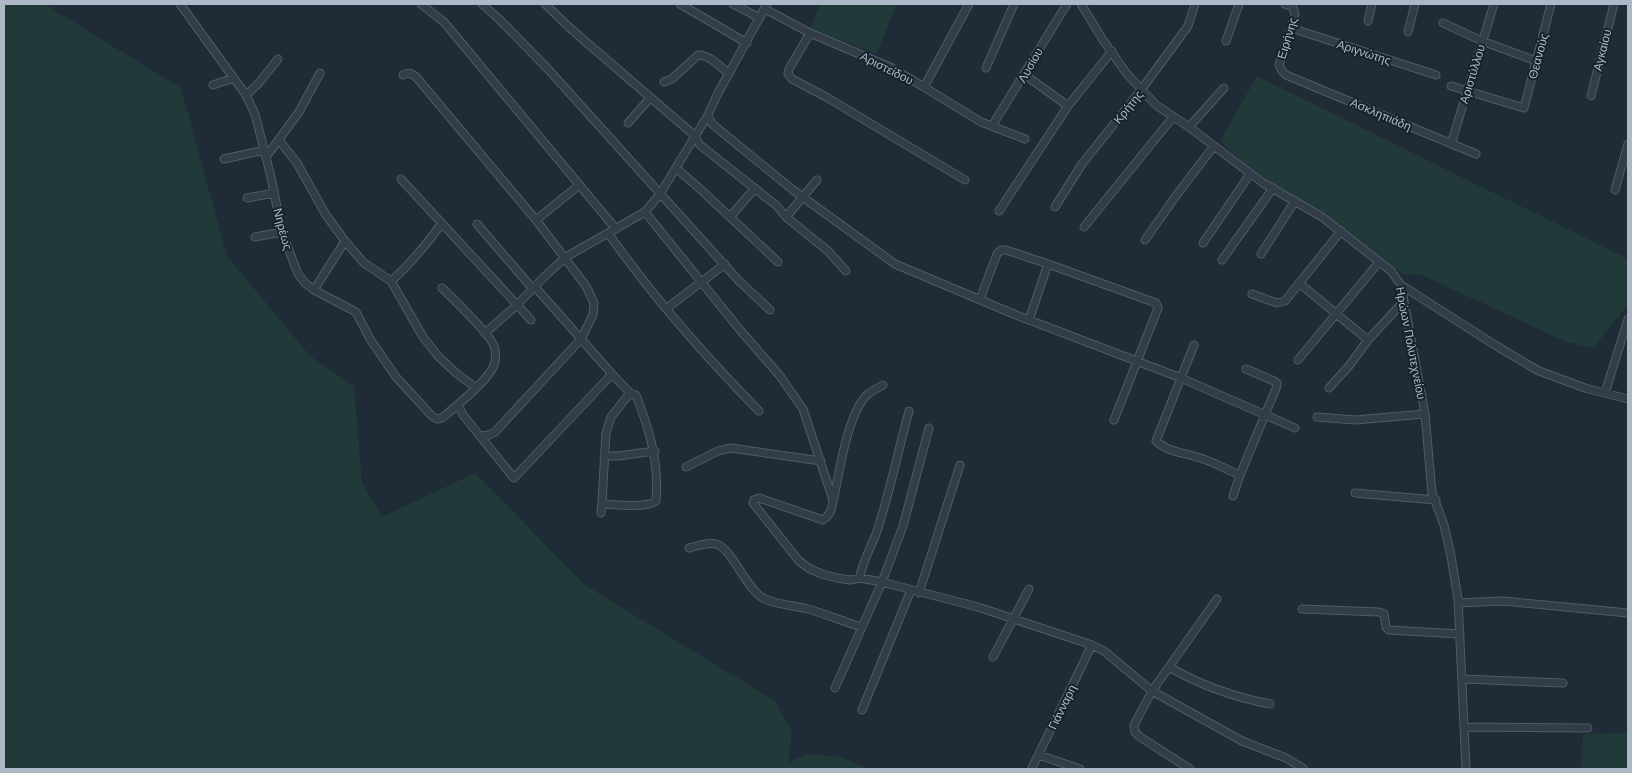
<svg xmlns="http://www.w3.org/2000/svg" width="1632" height="773" viewBox="0 0 1632 773" font-family="'PT Sans',sans-serif">
<rect width="100%" height="100%" fill="#1f2c38"/>
<!-- green -->
<path fill="#213939" d="M4 4H48L49 7 181 88 227 256 310 356 354 386 362 482 382 517 475 473 585 585 775 701 792 731 788 763 806 754 842 757 869 769H4Z
M820 4H896L877 54 810 29Z
M1257 76 1628 259V305L1593 348 1564 341 1422 275 1403 274 1248 167 1220 141Z
M1628 733V769H1558V767L1581 769 1583 734Z"/>
<g fill="none" stroke-linecap="round" stroke-linejoin="round">
<!-- minor casing -->
<g stroke="#505b67" stroke-width="9">
<path id="minor" d="M180 4 246 95 255 114 271 177 282 232 298 274 305 283 314 290 356 312 370 339 396 377 432 416 437 419 442 418C455 407 489 380 494 365 496 359 496 352 494 346 490 334 453 299 442 288
M421 4 444 22 616 229
M482 4 499 19 547 68 739 281 770 310
M545 4 571 29 694 135 700 145 777 206 786 217
M680 4 747 43
M733 4 760 18
M1081 4 1103 40 1127 74 1156 105 1189 127 1263 183 1322 217 1391 271 1401 285 1425 414 1432 493 1444 525 1451 556 1458 599 1466 769
M1285 4 1293 7 1295 15 1279 65 1282 71 1286 75 1476 154
M765 9 810 33 890 67 924 87 969 4
M1368 21 1372 4
M1443 23 1482 41 1536 61
M1291 28 1436 75
M1408 32 1415 4
M810 33 789 69 788 74 792 79 828 98 965 180
M1226 41 1239 4
M986 68 1014 4
M403 75C409 72 412 73 417 78L536 220 578 186
M1025 75 1068 106
M664 82 672 79 698 55C710 55 721 67 729 74
M213 85 234 78
M1451 86 1524 108 1551 4
M924 87 981 122 1025 139
M246 95 258 84 278 59
M1591 96 1614 4
M708 115 712 124 793 190 895 264 1016 315 1181 378 1295 428
M628 123 650 98
M992 126 1067 4
M1189 127 1224 88
M279 140 297 163 326 215 345 241
M1451 144 1494 4
M266 157 299 112 320 73
M224 159 265 150
M676 168 699 188 778 262
M401 179 531 320
M817 180 786 217 828 251 846 271
M1615 190 1628 144
M247 198 274 193
M1055 207 1082 164 1141 90 1188 26 1195 4
M999 211 1068 106 1112 51
M645 212 740 330 780 376 803 409 833 500C832 509 831 514 823 520L759 498 754 500 753 503 799 561 810 569 822 574 837 578 850 580 860 578 882 582 978 607 1092 645 1104 651 1152 691 1242 741 1286 758 1304 769
M730 217 755 188
M477 224 533 289
M1084 227 1173 117
M608 233C653 297 704 355 759 411
M255 237 282 232
M1145 240 1178 193 1214 146
M1203 243 1250 174
M1261 254 1295 201
M1222 260 1273 188
M1048 264 1156 303 1158 308 1114 420
M391 281C411 264 426 245 442 223
M1299 283 1368 340
M1401 285 1498 347 1539 371 1585 388 1628 399
M314 290 345 241 364 263 391 281 423 337 438 356 456 373 475 387
M1252 294 1277 303 1285 301 1341 231
M980 299 997 254 1001 250H1006L1048 264 1029 320
M667 308 725 264
M485 333 517 305 544 277 566 257 645 212 660 194 708 115 717 95 767 4
M1194 345 1156 441C1167 452 1186 453 1200 458 1214 462 1227 470 1240 475L1277 386V383L1274 381 1246 369
M1298 360 1379 262
M612 374 630 393 611 417 606 433 602 502 606 504C618 505 647 508 656 501 659 461 650 432 636 395L630 393
M1329 388 1349 366 1368 340 1404 301
M1605 393 1628 319
M458 404 463 415 514 478 612 374 535 287
M1317 417 1355 420 1425 414
M480 436 489 435 495 432 581 339 593 315 594 303 586 286 536 220
M604 456H618L655 451
M686 467 718 451 731 448 821 461
M1355 493 1436 500
M1233 496 1240 475
M834 498C839 472 848 413 867 395 871 391 878 388 883 385
M601 513 602 502
M689 548C698 546 707 542 716 544 732 548 746 589 763 598 777 605 793 605 808 609 826 614 844 622 862 627
M860 578C861 564 872 546 877 531 890 492 898 451 909 411
M919 593 960 465
M1458 603 1503 601 1628 613
M1302 609 1379 612 1384 614 1386 627 1389 630 1460 634
M993 657 1029 589
M1169 667C1202 686 1233 697 1270 704
M1462 679 1563 683
M835 688 882 582 903 526 929 428
M862 710 911 590
M1464 727 1588 728
M1039 755 1080 769
M1032 768 1092 645
M1190 769 1140 737 1135 732 1134 725 1152 691 1217 599"/>
</g>
<!-- minor -->
<use href="#minor" stroke="#323d49" stroke-width="7"/>
</g>
<g text-anchor="middle" dominant-baseline="central" stroke-width="4" stroke-linejoin="round" paint-order="stroke">
<!-- street labels -->
<g font-size="12" fill="#acb8c6" stroke="#18222d">
<text transform="translate(1287 38) rotate(-73)">Ειρήνης</text>
<text transform="translate(1602 50) rotate(-76)">Αγκαίου</text>
<text transform="translate(1364 52) rotate(18)">Αριγνώτης</text>
<text transform="translate(1538 56) rotate(-75)">Θεανούς</text>
<text transform="translate(1030 65) rotate(-60)">Λυσίου</text>
<text transform="translate(887 68) rotate(27)">Αριστείδου</text>
<text transform="translate(1472 74) rotate(-73)">Αριστύλλου</text>
<text transform="translate(1128 107) rotate(-51)">Κρήτης</text>
<text transform="translate(1381 114) rotate(23)">Ασκληπιάδη</text>
<text transform="translate(283 229) rotate(75)">Νηρέως</text>
<text transform="translate(1411 343) rotate(79)">Ηρώων Πολυτεχνείου</text>
<text transform="translate(1062 707) rotate(-64)">Γιάνναρη</text>
</g>
</g>
<!-- border -->
<rect width="1632" height="773" fill="none" stroke="#acb8c6" stroke-width="10"/>
</svg>
